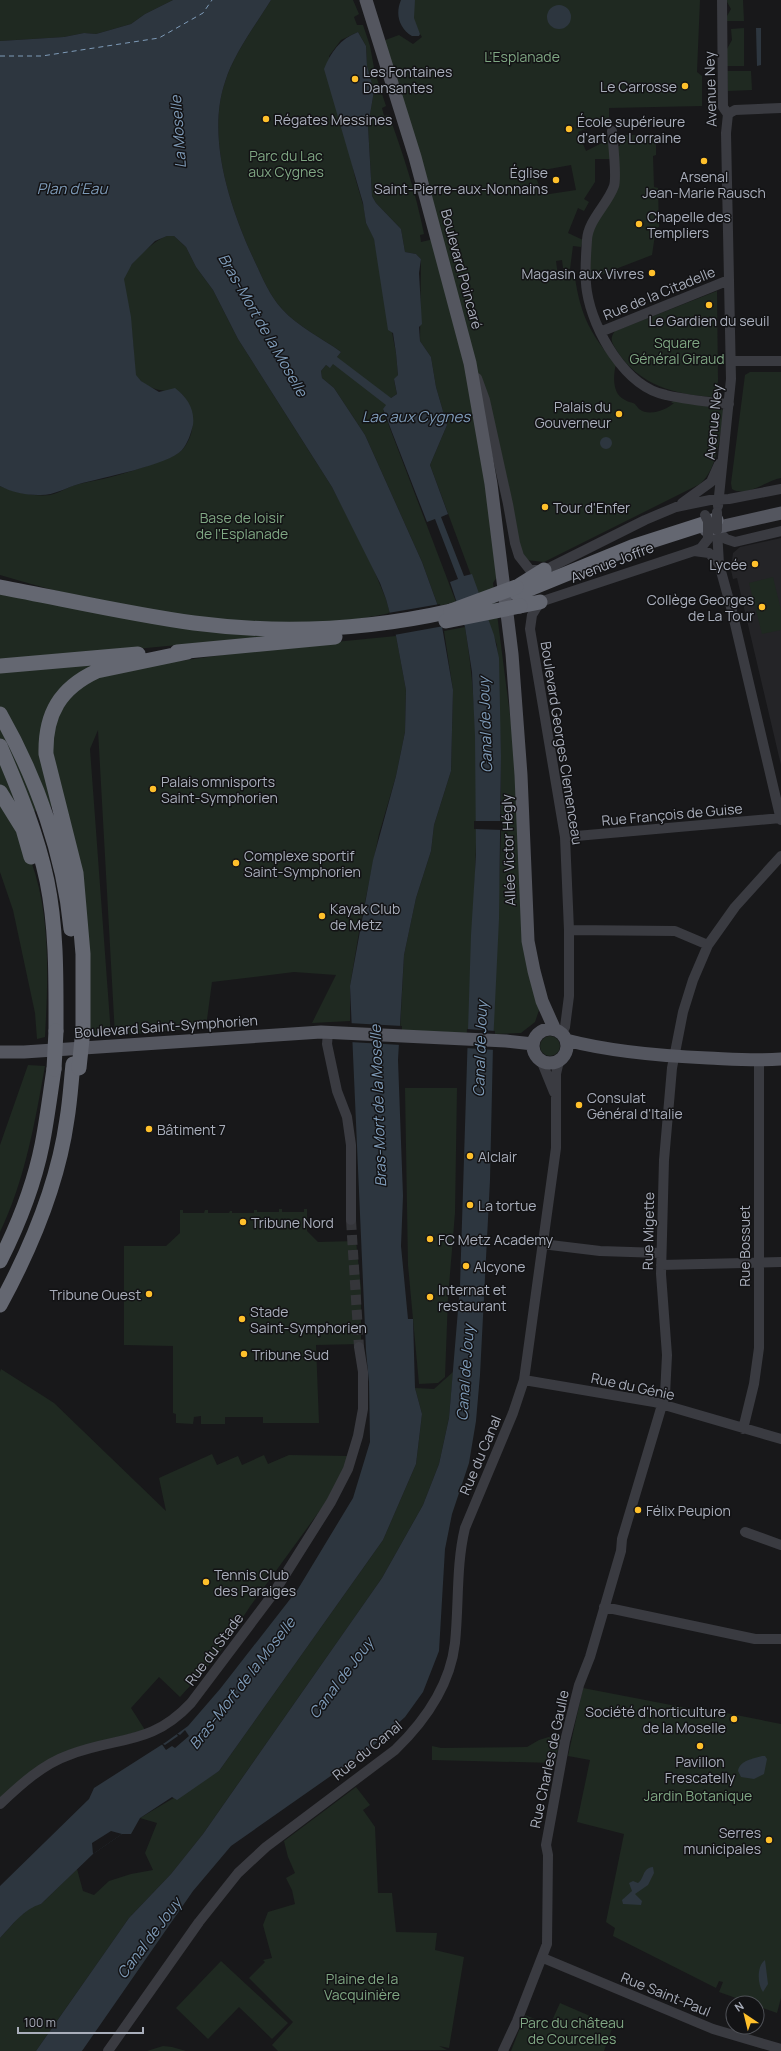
<svg xmlns="http://www.w3.org/2000/svg" width="781" height="2051" viewBox="0 0 781 2051" font-family="Manrope,sans-serif">
<rect width="100%" height="100%" fill="#18181a"/>
<!-- built -->
<path fill="#242427" d="M781 538V765L737 578 733 579 729 561H732L733 553 740 547Z"/>
<!-- green -->
<path fill="#1f2921" fill-rule="evenodd" d="M0 0H173L145 14 131 24 96 34 84 33 64 37 0 41Z
M271 0H353L359 14 354 17 357 25H363L370 46 375 73 386 106 382 108 384 116 389 115C403 154 416 193 424 234L420 235 421 242 434 239 464 357 492 508 497 577 493 583 524 824 528 941 542 1001 535 1022 521 1033 493 1034 501 836V756L497 645 430 465 447 425 436 387 431 357 420 341 421 259 416 254 405 252 401 229 376 203 372 196 368 126 374 91 367 66 366 46 358 32 341 40 329 56 355 177 364 208 366 223 374 238 396 353 398 375 394 380 397 394 391 398 383 410 456 602 438 606 422 562 365 435 334 388 322 378 321 371 326 365 329 367 341 352C322 338 298 327 282 309 270 296 263 279 255 262 231 211 206 138 225 82 234 53 255 26 271 0Z
M415 0H700L697 72 702 76V106L609 108V119L578 132 586 151 610 139V159H595V182L584 199 589 202 584 211 578 208 568 233 583 240 581 247 573 246 570 269 563 268 562 260 556 261 558 276 575 278C581 317 591 335 616 364 613 376 612 394 625 400 628 402 631 402 633 403 636 404 637 407 639 409 649 417 666 410 674 403H671L674 400 722 409 724 412C719 436 719 467 700 484L544 562 526 560 520 553 474 358 380 42 399 35 413 44 422 37C414 25 411 13 415 0ZM571 165 576 190 543 195 536 178 538 176V171Z
M726 0H743L744 21H727V16L731 9Z
M744 28V66H727V49L732 40 731 29Z
M727 71H751L752 90 728 91Z
M620 135H656V155L653 156 654 187 658 188 659 227 656 228 652 255 595 277 589 276V241L600 216 617 186 615 146H620Z
M167 236H174L186 247 196 267 213 290 238 339 332 487 368 556 386 599 390 613C374 616 357 620 340 621 225 628 109 608 0 575V486C12 492 36 497 50 495 60 493 69 486 79 484 86 482 95 481 103 479 117 476 174 459 182 450 197 433 195 410 182 394 163 389 150 393 135 375 134 356 133 336 130 317 129 305 122 290 124 278 127 265 154 240 167 236Z
M717 291 718 381 714 397C675 395 639 385 617 351 612 343 609 339 615 331Z
M750 372H781V478C767 480 747 498 732 489L731 483 745 375Z
M773 577 781 610V630L762 634 749 583Z
M0 591 271 636 0 662Z
M465 627C487 760 472 898 469 1033L400 1030 404 955 416 898 431 851 434 825 451 771 453 690 444 631Z
M396 636 406 690 405 732 396 776 379 834 360 926 350 986V1021L312 1023 336 975 294 972 212 982 206 1027 115 1036 98 730 90 749 111 1035H89L56 805 20 815 0 786V671L124 660 151 665 264 649Z
M0 801C11 820 23 840 31 861 51 915 48 980 45 1037L37 1039 35 1013 13 910 0 872Z
M540 1046a10 10 0 1 1 20 0a10 10 0 1 1-20 0Z
M28 1065 45 1066C35 1122 25 1180 0 1232V1145Z
M405 1088H457L455 1213 448 1298 445 1377 438 1383 419 1384 408 1265Z
M279 1209H282V1212H304V1209H307V1231L318 1242 356 1241 361 1288V1344L316 1345 319 1423H263V1417H225V1424H201V1416L194 1417 193 1424 176 1423V1414L173 1413V1346L124 1345V1246H166L180 1233V1210H183V1213H204L205 1210H208V1213H229L230 1211H232V1213H254V1210H257V1212H279Z
M1 1369 54 1403 166 1511 159 1478 212 1454 217 1465 238 1456 242 1465 264 1455 268 1464 289 1455 349 1456 337 1487 251 1605 218 1655 180 1697 159 1677 131 1708 145 1730 75 1748 0 1798V1372Z
M453 1372 449 1418 439 1464 423 1505 382 1578 203 1834 171 1874 129 1918 36 2051H0V1938L18 1918 33 1906 41 1904 77 1869 83 1891 94 1895 109 1881 131 1874 153 1870 145 1853 157 1823 140 1818 219 1771 383 1540 416 1464 422 1414 415 1388 434 1389Z
M583 1688 723 1715 726 1713 781 1724V1998L777 2013 757 2006V2003H750L719 1992 723 1982 719 1981 716 1988 613 1936 615 1928 606 1922 624 1834 577 1822 590 1760 568 1756Z
M552 1736H561L555 1763 432 1760V1746L441 1748 527 1747 539 1740Z
M356 1787 370 1805 363 1810 375 1827 378 1893H392L396 1932 437 1933 435 1950 464 1957 449 2048 439 2046 447 2050 278 2051 272 2045 293 2022 249 1978 265 1962 263 1960 272 1958 263 1925 268 1912 295 1904 292 1890 286 1878 295 1873 288 1857 284 1841Z
M221 1961 288 2023 272 2039 239 2007 208 2039 176 2008Z
M560 2003 613 2026 604 2051H511L525 2015 550 2025Z
M163 2046 172 2047 186 2051H147Z"/>
<!-- water -->
<path fill="#2d363f" d="M173 0H271C255 26 234 53 225 82 206 138 231 211 255 262 263 279 270 296 282 309 298 327 322 338 341 352L337 357 391 398 397 394 394 379 398 375 396 353 393 333 388 330 374 239 366 223 363 203 324 69C331 52 340 39 358 32L366 46 367 66 374 91 368 126 372 196 376 203 401 229 405 252 416 254 421 259 419 273 422 324 419 327 420 341 431 357 436 387 447 425 430 465 448 514 441 517 464 576 472 574 494 635 499 658 501 756 499 919 493 1045 490 1180 480 1375 476 1421 469 1463 452 1514 445 1549 439 1651 423 1692 405 1717 372 1747 231 1846 193 1891 82 2051H36L129 1918 171 1874 203 1834 382 1578 423 1505 439 1464 449 1418 460 1286 471 935 476 855 475 736 472 672 465 627 450 582 458 579 435 519 427 522 383 409 386 405 333 364 330 368 326 365 321 371 322 378 334 388 365 435 422 562 439 609 453 690 451 771 434 825 431 851 416 898 404 955 398 1060 403 1196 401 1246 408 1319H413L415 1388 422 1414 416 1464 383 1540 219 1771 177 1800 172 1797 140 1818 131 1834H122L93 1854 41 1904C24 1909 12 1925 0 1938V1886L89 1799 94 1788 166 1742 188 1726 220 1689 298 1589 353 1498 370 1442 369 1382 366 1351 350 986 373 860 396 776 405 732 406 690 396 636 386 599 380 583 332 487 238 339 213 290 196 267 186 247 174 236H167L155 241 132 264 124 279 131 317 136 375 141 381 159 392 175 388C187 397 195 409 193 425 191 433 188 443 182 450 169 465 100 478 79 484 65 488 53 496 38 495 25 495 11 492 0 486V41L64 37 84 33 96 34 131 24 145 14Z
M401 0H415L414 18 420 34 419 36H412C399 28 395 14 401 0Z
M547 17a12 12 0 1 1 24 0a12 12 0 1 1-24 0Z
M756 28H761V65L757 66Z
M600 443a6 6 0 1 1 12 0a6 6 0 1 1-12 0Z
M762 1756H765L767 1759 764 1774 754 1779 741 1777 738 1771C740 1760 753 1759 762 1756Z
M653 1867 654 1873 648 1885 635 1894 642 1901 641 1905 623 1904 622 1900 632 1891 629 1883 633 1881 638 1883C645 1878 642 1868 653 1867Z
M765 1960 768 1984 763 1992C757 1984 757 1966 765 1960Z"/>
<!-- pier -->
<path fill="#18181a" d="M440 604 444 626 394 635 388 613Z
M474 821H503V830L474 829Z
M348 1023 402 1026 401 1045 350 1042Z
M467 1029 495 1031V1050L466 1048Z
M185 1730 189 1736 175 1748 172 1746 166 1750 161 1743 165 1745 178 1736 176 1733 180 1735Z
M111 1831 122 1834 93 1854 92 1843Z"/>
<g fill="none" stroke-linecap="round" stroke-linejoin="round">
<!-- ferry -->
<path stroke="#7e9bb8" stroke-width="1" stroke-dasharray="5 4" stroke-linecap="butt" d="M0 56H42L159 38 203 13 212 0"/>
<!-- minor-tunnel -->
<path stroke="#35363a" stroke-width="10" stroke-dasharray="10 5" stroke-linecap="butt" d="M351 1220 359 1347"/>
<!-- minor -->
<path stroke="#3a3b41" stroke-width="10" d="M722 0 723 107 728 114
M728 114 735 110 781 108
M612 131C613 143 617 177 614 186 608 204 588 220 587 240 586 257 584 275 587 292 593 330 625 387 666 395 687 400 709 402 729 404
M600 332 729 280
M731 361H781
M477 378 485 400 508 504 515 543 519 556 530 570H544L551 567 645 520 676 507 710 500 729 499 781 489
M682 503 711 482 719 464
M718 506 731 379 726 133 728 114
M717 530 719 564 732 611 781 820
M717 530 726 539 735 542 781 531
M694 551 709 553 719 564
M565 837 781 818
M569 930 675 931 708 945
M328 1033 327 1044 337 1091 347 1117 351 1145V1220
M562 1034 565 1027 569 996V930L565 837 530 629 532 615 540 602 694 551 701 548 708 539
M541 1060 554 1092
M542 1244 600 1251 661 1253
M661 1265 781 1262
M524 1380 654 1402 781 1439
M743 1429 754 1384 759 1348V1061
M745 1532 781 1545
M604 1607 755 1639H781
M0 1804C20 1785 43 1764 69 1755 118 1736 151 1746 191 1703L273 1594 331 1502 348 1469 358 1436 363 1409V1372L359 1347
M543 1958 713 2029 781 2049
M108 2051 199 1922 238 1873 266 1847 395 1750C425 1721 450 1686 455 1643 459 1604 456 1565 465 1528L513 1413 524 1380 556 1148V1074L559 1061
M503 2051 517 2021 547 1944 548 1855 546 1845 565 1741 579 1685 590 1657 621 1551 622 1539 665 1395 667 1355 661 1274 664 1160 672 1068 683 1012 693 980 708 945 735 907 781 856"/>
<!-- major -->
<path stroke="#54565f" stroke-width="13" d="M366 0 415 157 470 363 491 484 512 654 521 775 528 941 534 971 542 1001 555 1030
M706 530 781 513
M533 1046a17 17 0 1 1 34 0a17 17 0 1 1-34 0Z
M566 1040C612 1052 660 1056 708 1058 732 1059 756 1061 781 1059
M0 1052H24L321 1032 506 1041 533 1044"/>
<!-- highway -->
<path stroke="#646771" stroke-width="15" d="M520 585 544 570
M0 587C64 599 129 614 194 623 279 634 367 630 451 611
M517 594 632 547 716 520
M520 606 540 602
M177 652 335 637
M0 666 138 654
M0 714C37 779 64 855 71 929
M0 746C19 790 37 834 47 881 57 930 56 981 56 1031
M0 792 23 829 31 857
M83 1030V954L76 873 46 754C45 714 60 688 97 671L188 652
M0 1261C18 1225 34 1185 42 1145 47 1120 50 1095 54 1069
M0 1305C31 1248 58 1184 67 1119 70 1101 71 1083 73 1064"/>
<!-- minor-bridge -->
<path stroke="#3a3b41" stroke-width="10" d="M705 515 708 521V539
M717 530V512"/>
<!-- highway-bridge -->
<path stroke="#646771" stroke-width="15" d="M451 611 516 587
M446 621 520 606
M79 1068 83 1030
M54 1069 56 1031"/>
</g>
<!-- markers -->
<g fill="#ffc02b" stroke="#131315" stroke-width="1.5">
<circle cx="355" cy="79" r="4"/>
<circle cx="685" cy="86" r="4"/>
<circle cx="266" cy="119" r="4"/>
<circle cx="569" cy="129" r="4"/>
<circle cx="704" cy="161" r="4"/>
<circle cx="556" cy="180" r="4"/>
<circle cx="639" cy="224" r="4"/>
<circle cx="652" cy="273" r="4"/>
<circle cx="709" cy="305" r="4"/>
<circle cx="619" cy="414" r="4"/>
<circle cx="545" cy="507" r="4"/>
<circle cx="755" cy="564" r="4"/>
<circle cx="762" cy="607" r="4"/>
<circle cx="153" cy="789" r="4"/>
<circle cx="236" cy="863" r="4"/>
<circle cx="322" cy="916" r="4"/>
<circle cx="579" cy="1105" r="4"/>
<circle cx="149" cy="1129" r="4"/>
<circle cx="470" cy="1156" r="4"/>
<circle cx="470" cy="1205" r="4"/>
<circle cx="243" cy="1222" r="4"/>
<circle cx="430" cy="1239" r="4"/>
<circle cx="466" cy="1266" r="4"/>
<circle cx="149" cy="1294" r="4"/>
<circle cx="430" cy="1297" r="4"/>
<circle cx="242" cy="1319" r="4"/>
<circle cx="244" cy="1354" r="4"/>
<circle cx="638" cy="1510" r="4"/>
<circle cx="206" cy="1582" r="4"/>
<circle cx="734" cy="1719" r="4"/>
<circle cx="700" cy="1746" r="4"/>
<circle cx="769" cy="1840" r="4"/>
</g>
<g text-anchor="middle" dominant-baseline="central" stroke-width="3" stroke-linejoin="round" paint-order="stroke">
<!-- park labels -->
<g font-size="14" fill="#7fa783" stroke="#131315">
<text x="522" y="56">L'Esplanade</text>
<text x="286" y="155">Parc du Lac<tspan x="286" dy="16">aux Cygnes</tspan></text>
<text x="677" y="342">Square<tspan x="677" dy="16">Général Giraud</tspan></text>
<text x="242" y="517">Base de loisir<tspan x="242" dy="16">de l'Esplanade</tspan></text>
<text x="698" y="1795">Jardin Botanique</text>
<text x="362" y="1978">Plaine de la<tspan x="362" dy="16">Vacquinière</tspan></text>
<text x="572" y="2022">Parc du château<tspan x="572" dy="16">de Courcelles</tspan></text>
</g>
<!-- poi labels -->
<g font-size="14" fill="#a9aebb" stroke="#131315" text-anchor="start">
<text x="363" y="71">Les Fontaines<tspan x="363" dy="16">Dansantes</tspan></text>
<text x="677" y="86" text-anchor="end">Le Carrosse</text>
<text x="274" y="119">Régates Messines</text>
<text x="577" y="121">École supérieure<tspan x="577" dy="16">d'art de Lorraine</tspan></text>
<text x="548" y="172" text-anchor="end">Église<tspan x="548" dy="16">Saint-Pierre-aux-Nonnains</tspan></text>
<text x="704" y="176" text-anchor="middle">Arsenal<tspan x="704" dy="16">Jean-Marie Rausch</tspan></text>
<text x="647" y="216">Chapelle des<tspan x="647" dy="16">Templiers</tspan></text>
<text x="644" y="273" text-anchor="end">Magasin aux Vivres</text>
<text x="709" y="320" text-anchor="middle">Le Gardien du seuil</text>
<text x="611" y="406" text-anchor="end">Palais du<tspan x="611" dy="16">Gouverneur</tspan></text>
<text x="553" y="507">Tour d'Enfer</text>
<text x="747" y="564" text-anchor="end">Lycée</text>
<text x="754" y="599" text-anchor="end">Collège Georges<tspan x="754" dy="16">de La Tour</tspan></text>
<text x="161" y="781">Palais omnisports<tspan x="161" dy="16">Saint-Symphorien</tspan></text>
<text x="244" y="855">Complexe sportif<tspan x="244" dy="16">Saint-Symphorien</tspan></text>
<text x="330" y="908">Kayak Club<tspan x="330" dy="16">de Metz</tspan></text>
<text x="587" y="1097">Consulat<tspan x="587" dy="16">Général d'Italie</tspan></text>
<text x="157" y="1129">Bâtiment 7</text>
<text x="478" y="1156">Alclair</text>
<text x="478" y="1205">La tortue</text>
<text x="251" y="1222">Tribune Nord</text>
<text x="438" y="1239">FC Metz Academy</text>
<text x="474" y="1266">Alcyone</text>
<text x="438" y="1289">Internat et<tspan x="438" dy="16">restaurant</tspan></text>
<text x="141" y="1294" text-anchor="end">Tribune Ouest</text>
<text x="250" y="1311">Stade<tspan x="250" dy="16">Saint-Symphorien</tspan></text>
<text x="252" y="1354">Tribune Sud</text>
<text x="646" y="1510">Félix Peupion</text>
<text x="214" y="1574">Tennis Club<tspan x="214" dy="16">des Paraiges</tspan></text>
<text x="726" y="1711" text-anchor="end">Société d'horticulture<tspan x="726" dy="16">de la Moselle</tspan></text>
<text x="700" y="1761" text-anchor="middle">Pavillon<tspan x="700" dy="16">Frescatelly</tspan></text>
<text x="761" y="1832" text-anchor="end">Serres<tspan x="761" dy="16">municipales</tspan></text>
</g>
<!-- street labels -->
<g font-size="14" fill="#a9aebb" stroke="#131315">
<text transform="translate(710 89) rotate(-92)">Avenue Ney</text>
<text transform="translate(462 269) rotate(75)">Boulevard Poincaré</text>
<text transform="translate(659 293) rotate(-22)">Rue de la Citadelle</text>
<text transform="translate(713 422) rotate(-84)">Avenue Ney</text>
<text transform="translate(612 562) rotate(-21)">Avenue Joffre</text>
<text transform="translate(562 743) rotate(81)">Boulevard Georges Clemenceau</text>
<text transform="translate(672 814) rotate(-5)">Rue François de Guise</text>
<text transform="translate(508 850) rotate(-92)">Allée Victor Hégly</text>
<text transform="translate(166 1026) rotate(-4)">Boulevard Saint-Symphorien</text>
<text transform="translate(648 1231) rotate(-89)">Rue Migette</text>
<text transform="translate(744 1246) rotate(-90)">Rue Bossuet</text>
<text transform="translate(633 1386) rotate(12)">Rue du Génie</text>
<text transform="translate(480 1455) rotate(-67)">Rue du Canal</text>
<text transform="translate(214 1649) rotate(-53)">Rue du Stade</text>
<text transform="translate(367 1750) rotate(-39)">Rue du Canal</text>
<text transform="translate(549 1759) rotate(-78)">Rue Charles de Gaulle</text>
<text transform="translate(666 1994) rotate(22)">Rue Saint-Paul</text>
</g>
<!-- water labels -->
<g font-size="15" font-style="italic" fill="#7e9bb8" stroke="#131315">
<text transform="translate(178 132) rotate(-94)">La Moselle</text>
<text x="72" y="188">Plan d'Eau</text>
<text transform="translate(263 325) rotate(60)">Bras-Mort de la Moselle</text>
<text x="416" y="416">Lac aux Cygnes</text>
<text transform="translate(485 725) rotate(-92)">Canal de Jouy</text>
<text transform="translate(480 1049) rotate(-88)">Canal de Jouy</text>
<text transform="translate(378 1106) rotate(-92)">Bras-Mort de la Moselle</text>
<text transform="translate(465 1373) rotate(-86)">Canal de Jouy</text>
<text transform="translate(341 1678) rotate(-53)">Canal de Jouy</text>
<text transform="translate(242 1683) rotate(-52)">Bras-Mort de la Moselle</text>
<text transform="translate(149 1938) rotate(-53)">Canal de Jouy</text>
</g>
</g>
<!-- north arrow -->
<g transform="translate(745 2015) rotate(325)"><circle r="19" fill="#131315" stroke="#4f5157"/>
<path d="M0-3L7 15L0 10L-7 15Z" fill="#ffc02b"/>
<text y="-6" font-size="11" font-weight="bold" text-anchor="middle" fill="#a9aebb">N</text>
</g>
<!-- scale -->
<path d="M18 2027v6h125v-6" fill="none" stroke="#a9aebb" stroke-width="2"/>
<text x="24" y="2027" font-size="12" fill="#a9aebb" stroke="#131315" stroke-width="3" paint-order="stroke">100 m</text>
</svg>
